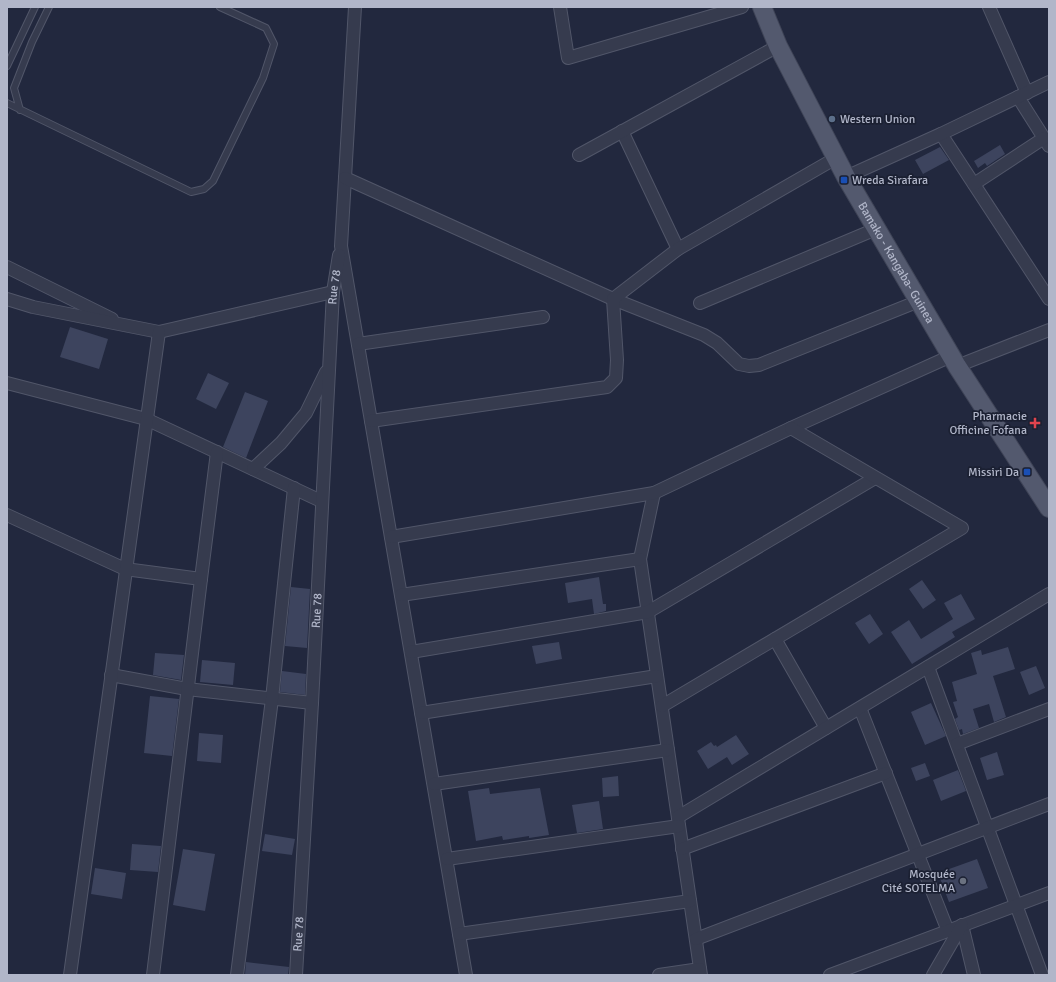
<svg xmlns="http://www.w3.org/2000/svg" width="1056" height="982" viewBox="0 0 1056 982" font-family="Signika,sans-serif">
<rect width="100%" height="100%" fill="#22283e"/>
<!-- building -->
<path fill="#3d445e" d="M1000 145 1005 154 987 166 985 163 978 168 974 161Z
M940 147 949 160 923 174 915 160Z
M70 327 108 339 99 369 60 357Z
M208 373 229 383 216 409 196 399Z
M245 392 268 401 246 458 223 447Z
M599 577 603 604H606V611L594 614 592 599 568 603 565 583Z
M922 580 936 600 923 609 909 589Z
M291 587 310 589 307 648 285 646Z
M961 594 975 619 952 632 955 637 912 664 891 632 909 620 921 639 953 619 944 603Z
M870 614 883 634 869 644 855 623Z
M559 642 562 659 536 664 532 646Z
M1008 647 1015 669 993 676 1006 717 994 722 989 704 973 709 979 728 963 734 962 729 959 730 955 719 958 717 953 702 957 701 952 682 977 674 971 653 981 650 982 655Z
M155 653 184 655 181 680 153 675Z
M202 660 235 663 233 685 200 682Z
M1036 666 1045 688 1029 695 1020 672Z
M282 671 306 674 305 695 280 692Z
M150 696 179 699 172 756 144 753Z
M931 703 946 736 925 745 911 712Z
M199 733 223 735 221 763 197 761Z
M736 735 749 754 732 765 727 757 708 769 697 751 711 742 714 746 716 745 717 747Z
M997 752 1004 775 987 780 980 758Z
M925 763 930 776 916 781 911 768Z
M958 770 966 791 941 801 933 780Z
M618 776 619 796 603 797 602 778Z
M489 788 490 794 540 788 549 835 529 838V836L503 840 502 836 476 841 468 791Z
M599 801 603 829 577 833 572 805Z
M265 834 295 839 292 855 262 851Z
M132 844 161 846 158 872 130 870Z
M183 849 215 854 205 911 173 905Z
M977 859 988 888 949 902 938 873Z
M95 868 126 873 122 899 91 894Z
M246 962 289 967 288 975H245Z"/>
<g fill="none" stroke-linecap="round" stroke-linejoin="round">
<!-- lane casing -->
<g stroke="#515669" stroke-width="8">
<path id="lane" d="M7 66 35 7
M7 103 191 192 204 189 213 181 263 78 274 44 266 28 220 7
M20 110 14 88 32 42 49 7"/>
</g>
<!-- street casing -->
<g stroke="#515669" stroke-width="14">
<g id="street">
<path d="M355 7 341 246 466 975"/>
<path d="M560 7 568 58 742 7"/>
<path d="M989 7 1027 93"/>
<path d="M1018 97 1049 146"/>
<path d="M622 131 678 249"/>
<path d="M941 134 1049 299"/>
<path d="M579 155 778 46"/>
<path d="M846 177 941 134 1049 82"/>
<path d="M345 178 613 299 704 335 717 343 739 364 749 366 759 365 919 301"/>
<path d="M974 184 1044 138"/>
<path d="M7 267 112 319"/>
<path d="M7 299 33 307 159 332 333 292"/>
<path d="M700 303 876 229"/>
<path d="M358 344 543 317"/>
<path d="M957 366 1049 330"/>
<path d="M7 383 146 419 321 501"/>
<path d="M371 421 607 387 616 378 617 360 613 299 678 249 836 158"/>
<path d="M253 469 281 443 306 413 326 372"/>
<path d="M654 493 640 559 701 975"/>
<path d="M7 515 125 569 201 579"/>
<path d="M391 537 654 493 791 428 951 356"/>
<path d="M401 595 640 559"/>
<path d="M775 639 826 728"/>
<path d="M411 652 648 612 875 478"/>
<path d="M928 667 1042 975"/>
<path d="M111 675 187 689 312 703"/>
<path d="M662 706 962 528 791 428"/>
<path d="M860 708 948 931"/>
<path d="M421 713 657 676"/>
<path d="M957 744 1049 709"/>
<path d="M434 784 668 750"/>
<path d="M678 817 1049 594"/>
<path d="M682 849 886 773"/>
<path d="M447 859 679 826"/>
<path d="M962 925 974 975"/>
<path d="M459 934 690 901"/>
<path d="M696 939 1049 804"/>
<path d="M70 975 159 332"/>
<path d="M153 975 201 579 217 452"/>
<path d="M237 975 272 699 294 488"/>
<path id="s1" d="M296 975 312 703 333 292 339 255"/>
<path d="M659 975 700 969"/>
<path d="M830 975 1049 893"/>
<path d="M933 975 962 925"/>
</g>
</g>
<!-- primary casing -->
<g stroke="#3f4457" stroke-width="20">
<g id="primary">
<path id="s2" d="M762 7 778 46 846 177 957 366 1049 508"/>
</g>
</g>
<!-- lane -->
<use href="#lane" stroke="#363b4e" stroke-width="6"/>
<!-- street -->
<use href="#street" stroke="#363b4e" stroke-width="12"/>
<!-- primary -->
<use href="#primary" stroke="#53596e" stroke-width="18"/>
</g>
<!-- markers -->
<circle fill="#5c6f8a" stroke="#1b2032" stroke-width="1.5" cx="832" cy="119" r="4"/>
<g fill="#1a4fb4" stroke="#1b2032" stroke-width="1.5">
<rect x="840" y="176" width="8" height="8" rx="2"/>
<rect x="1023" y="468" width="8" height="8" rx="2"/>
</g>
<path fill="#e0444e" stroke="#1b2032" stroke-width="1.5" d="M1033 417h4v4h4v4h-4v4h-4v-4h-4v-4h4z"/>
<circle fill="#6b7280" stroke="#1b2032" stroke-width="1.5" cx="963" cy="881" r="4"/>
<g text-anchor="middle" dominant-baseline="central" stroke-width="3.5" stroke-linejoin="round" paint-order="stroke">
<!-- poi labels -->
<g font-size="12" fill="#b1b6c9" stroke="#1b2032" text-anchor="end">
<text x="840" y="119" text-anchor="start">Western Union</text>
<text x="852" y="180" text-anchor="start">Wreda Sirafara</text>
<text x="1027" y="416">Pharmacie<tspan x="1027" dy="14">Officine Fofana</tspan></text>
<text x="1019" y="472">Missiri Da</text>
<text x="955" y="874">Mosquée<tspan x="955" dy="14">Cité SOTELMA</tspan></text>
</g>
<!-- street labels -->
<g font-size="12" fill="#b1b6c9" stroke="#1b2032">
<text stroke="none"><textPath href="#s2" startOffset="289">Bamako - Kangaba- Guinea</textPath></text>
<text stroke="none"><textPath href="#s1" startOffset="689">Rue 78</textPath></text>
<text stroke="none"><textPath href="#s1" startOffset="365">Rue 78</textPath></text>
<text stroke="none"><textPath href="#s1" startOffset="41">Rue 78</textPath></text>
</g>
</g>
<!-- border -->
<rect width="1056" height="982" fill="none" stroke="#b1b6c9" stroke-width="16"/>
</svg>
